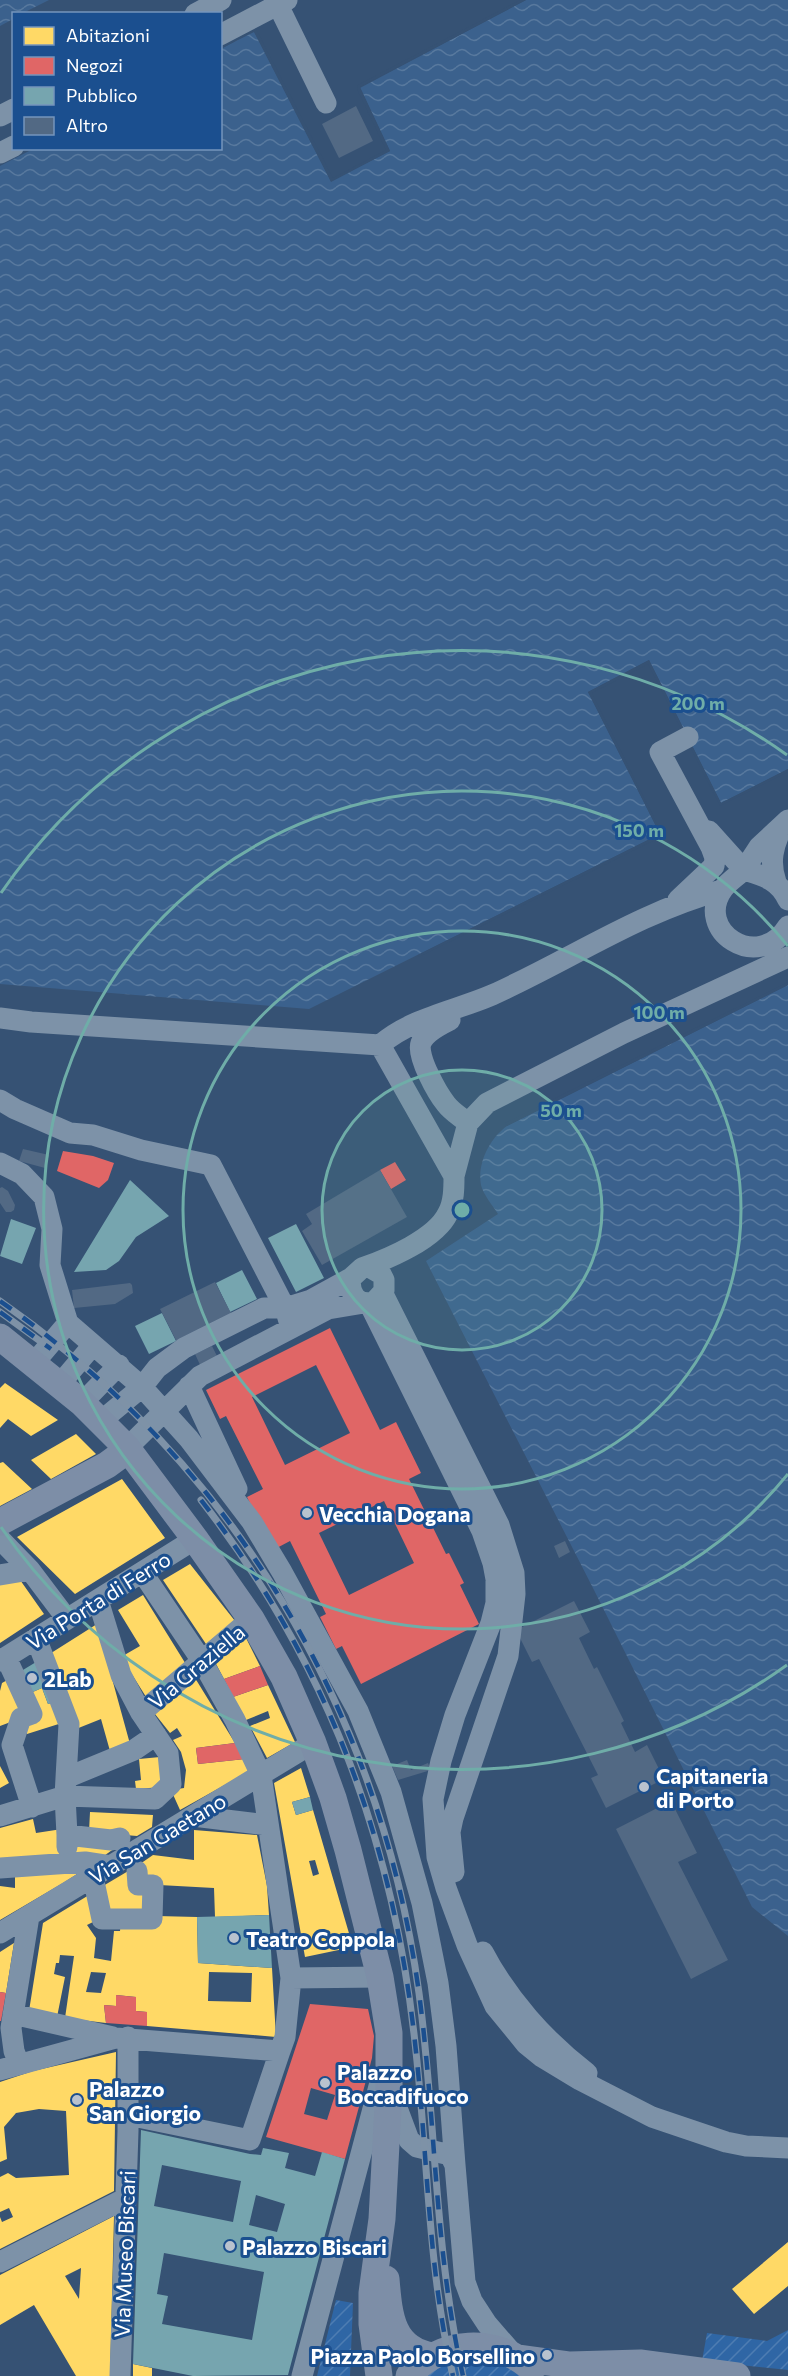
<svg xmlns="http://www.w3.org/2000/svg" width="788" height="2376" viewBox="0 0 788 2376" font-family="Commissioner,sans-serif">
<defs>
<pattern id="garden-furrows" width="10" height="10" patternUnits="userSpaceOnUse" patternTransform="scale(1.5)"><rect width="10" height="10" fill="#2f66a5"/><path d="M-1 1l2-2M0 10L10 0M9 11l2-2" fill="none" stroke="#4e7db2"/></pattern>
<pattern id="water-waves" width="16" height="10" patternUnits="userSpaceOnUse" patternTransform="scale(1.5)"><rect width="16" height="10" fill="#3b618d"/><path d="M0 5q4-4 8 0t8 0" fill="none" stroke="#58799e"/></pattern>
</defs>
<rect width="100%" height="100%" fill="#365274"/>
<!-- garden -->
<path fill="url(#garden-furrows)" d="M336 2300 353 2303 350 2376H317Z
M788 2330V2370L702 2361 707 2333 767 2341Z
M488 2357 525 2376H423L447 2361Z"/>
<!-- water -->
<path fill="url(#water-waves)" d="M0 0H49L23 13 14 14 13 19 0 26Z
M526 0H788V769L721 803 649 660 588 692 660 834 309 1009 0 984V166L33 149 220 148 221 49 254 31 331 181 390 151 360 88Z
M788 985V1936L752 1907 594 1590 426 1261 498 1214C493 1206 483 1194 481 1185 477 1163 490 1138 507 1126Z"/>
<!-- pier -->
<path fill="#365274" d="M520 0H526L360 87 390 151 331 182 254 32 220 49V46L253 28 256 29 333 178 386 150 357 89 358 85Z
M649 660 721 803 788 769V772L720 806 648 664 592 693 663 836 419 957 418 955 660 834 588 692Z
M788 982V985L507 1126 505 1123Z"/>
<!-- homes -->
<path fill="#ffd966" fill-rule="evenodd" d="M5 1383 58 1420 31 1436 8 1419 0 1428V1388Z
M76 1434 96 1454 51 1479 31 1460Z
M3 1462 32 1489 0 1506V1463Z
M122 1479 165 1538 75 1594 17 1537Z
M190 1564 235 1621 206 1644 163 1580Z
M18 1577 44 1614 0 1643V1578Z
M143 1595 187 1666 148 1700 121 1657 140 1646 118 1610Z
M97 1624 130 1744 110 1751 101 1719 76 1729 48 1655ZM88 1674 93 1686 85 1689 80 1677Z
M245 1636 260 1666 224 1679 215 1662Z
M11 1678 27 1709 16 1720 0 1726V1691L2 1683Z
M195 1678 235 1743 196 1748 198 1764 245 1759 248 1772 180 1810 171 1790 184 1788 186 1770 181 1752 173 1740 182 1736 177 1728 170 1733 155 1714Z
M268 1685 295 1742 267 1758 250 1726 270 1718 268 1711 246 1720 233 1697Z
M42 1688 48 1704 57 1701 65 1722 27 1734 23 1724 28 1694Z
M160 1757 162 1787 136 1789 135 1781 141 1780 139 1759Z
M0 1766 9 1783 0 1788Z
M301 1768 310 1797 292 1802 296 1815 313 1810 353 1947 305 1957 274 1783ZM315 1860 319 1874 313 1876 309 1861Z
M90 1812 153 1815 152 1827 137 1836 89 1832Z
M33 1819 36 1833 62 1829 65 1853 0 1864V1828Z
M194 1830 257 1835 267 1886 269 1915 215 1917 214 1888 141 1884 140 1864 153 1855 194 1860Z
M71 1841 115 1848 101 1858 70 1854Z
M135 1867 149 1913 109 1916 103 1886Z
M85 1869 63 1883 0 1920V1886L15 1888V1874Z
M89 1895 97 1920 87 1925 96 1938 94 1958 111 1961 114 1931H120L121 1921 157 1916 197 1917 198 1963 272 1968 276 2037 147 2026V2012L136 2011V1997L116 1995V2006L104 2005 106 2023 65 2018 74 1956 60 1955 59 1963H56L54 1974 65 1977 57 2017 29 2011 43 1923ZM91 1972 106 1973 101 1993 86 1992ZM209 1972 252 1973 251 2002 208 2001Z
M14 1943 6 1993 0 1992V1952Z
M116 2052 114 2191 0 2249V2217L2 2222 13 2217 9 2208 0 2212V2177L8 2173 16 2178 69 2175 66 2111 39 2109 16 2113 4 2127 7 2159 0 2162V2082L33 2071Z
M114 2216 110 2376H76L34 2305 0 2325V2275ZM81 2268 79 2299 65 2276Z
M788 2242V2286L754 2314 732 2289Z
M133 2364 152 2368V2376H133Z"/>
<!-- shops -->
<path fill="#e06666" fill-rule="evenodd" d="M63 1151 93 1156 114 1163 108 1180 99 1188 57 1171Z
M395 1162 406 1180 391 1189 380 1170Z
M330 1328 380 1430 396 1422 421 1473 409 1479 446 1554 449 1553 464 1583 460 1585 479 1624 361 1684 342 1646 336 1649 320 1617 326 1614 290 1541 273 1550 247 1497 263 1489 226 1416 220 1419 206 1390ZM316 1365 350 1433 285 1465 252 1397ZM384 1501 414 1563 349 1595 319 1533Z
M260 1666 268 1685 233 1697 224 1679Z
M235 1743 245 1759 198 1764 196 1748Z
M0 1992 6 1993 1 2021H0Z
M116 1995 136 1997V2011L147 2012V2026L106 2023 104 2005 116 2006Z
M310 2004 368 2009 374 2036 372 2058 345 2159 266 2137ZM311 2088 335 2095 327 2120 304 2114Z"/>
<!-- public -->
<path fill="#76a5af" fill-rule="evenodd" d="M130 1180 169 1216 136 1237 119 1261 106 1270 74 1272Z
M11 1219 36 1228 22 1264 0 1256Z
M296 1224 324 1278 296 1292 268 1238Z
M242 1270 257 1299 230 1312 216 1283Z
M162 1313 176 1341 149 1354 135 1326Z
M41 1659 57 1701 48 1704 42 1688 28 1694 18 1673Z
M310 1797 313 1810 296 1815 292 1802Z
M269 1915 272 1968 198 1963 197 1917Z
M141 2130 250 2154 261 2155 263 2148 289 2153 285 2168 315 2176 322 2152 345 2159 288 2375 193 2376 133 2364ZM162 2165 241 2181 233 2222 154 2206ZM256 2195 285 2204 277 2232 249 2225ZM164 2253 264 2272 252 2340 162 2324 168 2296 157 2294Z"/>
<!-- building -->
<path fill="#526984" d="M356 106 373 141 339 158 322 124Z
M23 1149 49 1155 45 1168 19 1161Z
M380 1170 407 1217 322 1265 302 1231 312 1224 306 1214Z
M2 1187 8 1191 15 1205 14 1210 11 1212H6L0 1203V1188Z
M215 1282 232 1315 177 1342 160 1309Z
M130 1283 132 1285 133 1293 115 1304 74 1308 72 1290Z
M212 1346 218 1358 201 1367 195 1354Z
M565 1541 570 1552 559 1558 554 1546Z
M574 1601 590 1632 579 1638 594 1669 597 1667 624 1721 621 1723 635 1752 647 1745 664 1779 606 1808 591 1778 598 1775 539 1659 532 1662 516 1630Z
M407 1760 411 1770 428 1763 431 1770 398 1780 392 1766Z
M671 1801 697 1853 678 1862 728 1960 691 1979 616 1829Z"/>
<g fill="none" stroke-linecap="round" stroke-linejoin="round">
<!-- minor -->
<path stroke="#7d92a8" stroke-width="21" d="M278 5 326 103
M195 14 221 0
M220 35 287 0
M0 116 14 109
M0 153 14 146
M709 831 744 870 759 847 788 820
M776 882C769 862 773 846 782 828
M678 900 714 866 715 858 711 847 660 752 688 737
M788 900C779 880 764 876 744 870 737 876 728 882 723 889 693 930 758 974 788 926
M0 1018 31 1022 380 1045 454 1176C454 1188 454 1202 448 1213 436 1239 388 1259 362 1268
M450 1020C440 1025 425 1032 421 1043 416 1056 438 1094 446 1104 452 1112 461 1117 468 1123
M380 1045C411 1018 455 1011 492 995 570 960 639 912 722 890
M0 1100 15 1109 70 1133 93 1135 141 1150 211 1165 285 1308 291 1328
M0 1163 22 1174 44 1197 52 1229 50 1265 68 1323 142 1387 189 1439 252 1522 282 1572 358 1711 391 1792 422 1903 438 1983 446 2046 455 2165
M454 1176 468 1123 487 1103 624 1033 788 957
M383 1294 499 1525 514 1573 515 1594 508 1656 453 1818 450 1832 454 1872
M369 1303 482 1531 493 1563 496 1579V1603L491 1623 455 1715 441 1761 433 1799 437 1857 446 1888 467 1945 495 2006 526 2044 542 2057 580 2080 652 2117 726 2142 746 2146 788 2148
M34 1363 68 1323
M60 1384 93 1345
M189 1386 237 1489
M82 1403 119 1365
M101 1421 142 1387 157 1368 184 1348 264 1308H285L311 1300 351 1278 362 1268 369 1267 381 1274 384 1280V1291L374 1302C358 1306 348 1294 351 1278
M127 1448 200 1376 328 1309 364 1303
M0 1539 30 1570 67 1619
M0 1575 30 1570
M36 1638 69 1724 65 1796 67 1835
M6 1657 32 1714 21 1718 12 1745 32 1807
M0 1661 195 1539
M141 1713 251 1619
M66 1778 134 1750 156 1735
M0 1816 65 1796 155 1799 171 1784 168 1753 141 1713 121 1675 98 1600
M193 1816 268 1825
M67 1847V1835L111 1840 120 1838
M0 1868 85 1862 111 1866
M93 1877 102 1919H152L153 1885H138L137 1871
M0 1933 313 1743
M483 1952C507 1998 545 2041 587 2073
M291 1978 380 1977
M13 2014 113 2037
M19 2064 14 2051 11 2028 29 1916
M0 2070 116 2038 280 2051 285 2037 291 1978 261 1775 235 1720 202 1661 142 1572
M391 2092 409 2140 417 2147 450 2155 455 2165 465 2282 472 2301 487 2324 514 2355
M128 2115 250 2140 280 2051
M0 2262 126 2198
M120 2376 128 2131V2037
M302 2376 382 2075"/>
<!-- major -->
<path stroke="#7d8ea7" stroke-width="27" d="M0 1337 82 1403 127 1448 195 1539 251 1619 284 1677 313 1743 333 1798 348 1850 380 1977 389 2033V2088L382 2219 372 2293V2324L379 2376
M0 1522 107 1465 122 1454
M386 2279C389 2314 391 2350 433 2356
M519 2358 570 2365 640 2363 737 2376
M409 2376C440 2339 496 2336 532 2369"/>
<!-- rail casing -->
<g stroke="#7e92a7" stroke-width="7">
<path id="rail" d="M0 1301C234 1464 380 1711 419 1993 436 2120 434 2250 463 2376
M0 1312 51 1349
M201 1500C329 1665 395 1845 416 2052 428 2160 428 2270 453 2376"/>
</g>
<!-- rail -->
<use href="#rail" stroke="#1b4f8f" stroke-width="4.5" stroke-dasharray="14" stroke-linecap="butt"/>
</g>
<!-- distance rings -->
<circle cx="462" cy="1210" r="140" fill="#6fada8" fill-opacity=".12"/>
<g fill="none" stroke="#6fada8" stroke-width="3">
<circle cx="462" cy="1210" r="140"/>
<circle cx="462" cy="1210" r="279"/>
<path d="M788 1474A419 419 0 1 1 788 946"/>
<path d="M787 1665A559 559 0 0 1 1 1527M1 893A559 559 0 0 1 787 755"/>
</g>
<!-- markers -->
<g fill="#b9c2ce" stroke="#1b4f8f" stroke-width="2">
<circle cx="307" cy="1513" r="6"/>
<circle cx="32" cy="1678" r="6"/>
<circle cx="644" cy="1787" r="6"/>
<circle cx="234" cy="1938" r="6"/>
<circle cx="325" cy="2083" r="6"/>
<circle cx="77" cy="2100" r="6"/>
<circle cx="230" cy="2246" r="6"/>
<circle cx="547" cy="2355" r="6"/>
</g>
<g text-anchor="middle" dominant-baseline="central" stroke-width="6" stroke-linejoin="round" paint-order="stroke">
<!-- poi labels -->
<g font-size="21" font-weight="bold" fill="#fff" stroke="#1b4f8f" text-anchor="start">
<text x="319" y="1513">Vecchia Dogana</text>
<text x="44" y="1678">2Lab</text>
<text x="656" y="1775">Capitaneria<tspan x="656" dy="24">di Porto</tspan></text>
<text x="246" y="1938">Teatro Coppola</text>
<text x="337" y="2071">Palazzo<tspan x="337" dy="24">Boccadifuoco</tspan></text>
<text x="89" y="2088">Palazzo<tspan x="89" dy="24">San Giorgio</tspan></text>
<text x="242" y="2246">Palazzo Biscari</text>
<text x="535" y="2355" text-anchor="end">Piazza Paolo Borsellino</text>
</g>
<!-- street labels -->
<g font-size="21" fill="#fff" stroke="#1b4f8f">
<text transform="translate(98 1600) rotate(-32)">Via Porta di Ferro</text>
<text transform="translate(196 1666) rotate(-40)">Via Graziella</text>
<text transform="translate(157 1838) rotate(-31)">Via San Gaetano</text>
<text transform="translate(124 2254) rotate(-88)">Via Museo Biscari</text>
</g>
</g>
<circle cx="462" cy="1210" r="9" fill="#6fada8" stroke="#1b4f8f" stroke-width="3"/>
<g font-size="18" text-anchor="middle" font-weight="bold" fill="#6fada8" stroke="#1b4f8f" stroke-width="6" stroke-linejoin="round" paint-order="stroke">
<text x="698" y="710">200 m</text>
<text x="639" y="837">150 m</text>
<text x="659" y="1019">100 m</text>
<text x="561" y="1117">50 m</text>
</g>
<!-- legend -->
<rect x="12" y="12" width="210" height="138" fill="#1b4f8f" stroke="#7695bc" stroke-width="1.5"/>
<rect x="24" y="27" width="30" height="18" fill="#ffd966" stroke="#7695bc" stroke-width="1.5"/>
<text x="66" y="42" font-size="18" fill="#ffffff">Abitazioni</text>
<rect x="24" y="57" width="30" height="18" fill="#e06666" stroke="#7695bc" stroke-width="1.5"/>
<text x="66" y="72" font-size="18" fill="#ffffff">Negozi</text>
<rect x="24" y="87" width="30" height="18" fill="#76a5af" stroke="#7695bc" stroke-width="1.5"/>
<text x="66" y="102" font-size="18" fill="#ffffff">Pubblico</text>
<rect x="24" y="117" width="30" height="18" fill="#526984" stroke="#7695bc" stroke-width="1.5"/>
<text x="66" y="132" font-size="18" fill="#ffffff">Altro</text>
</svg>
